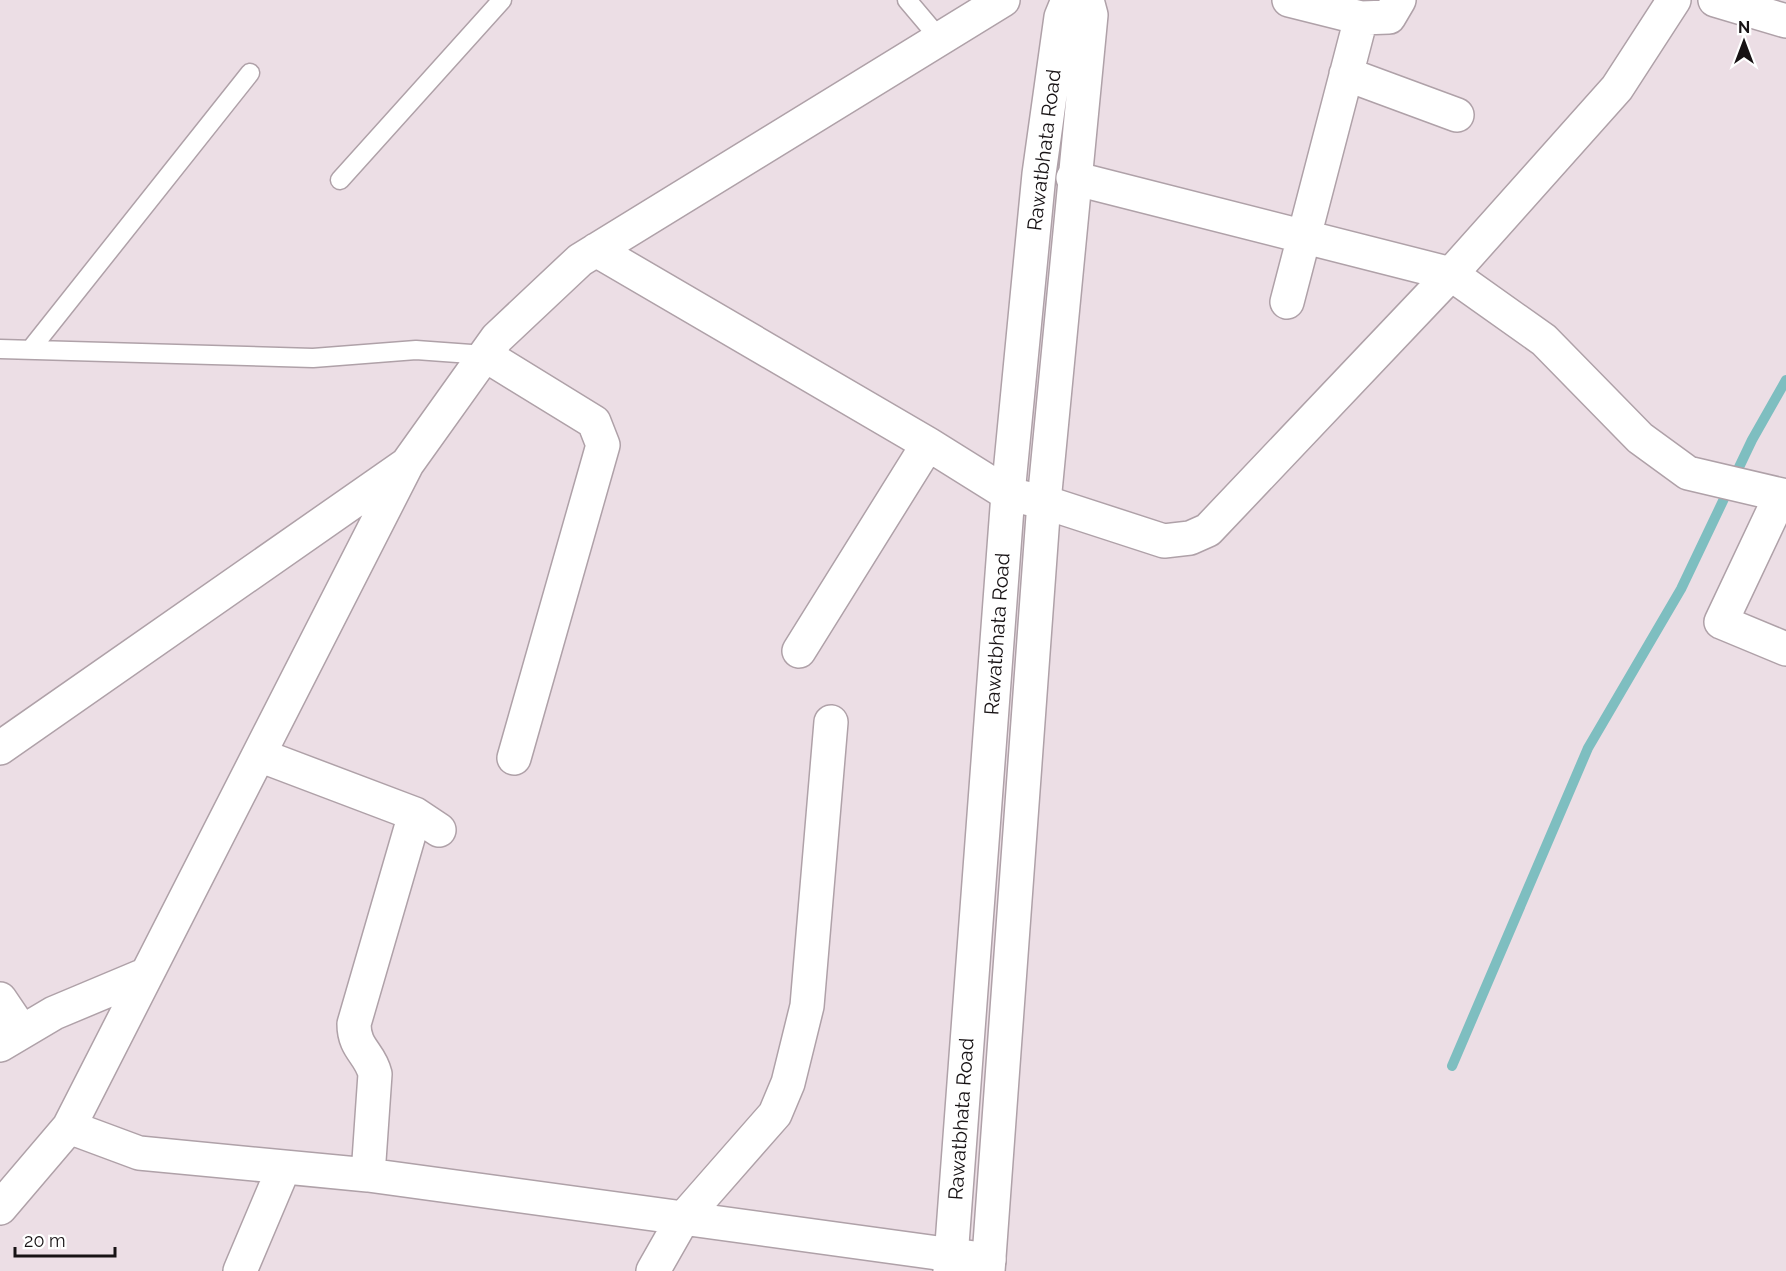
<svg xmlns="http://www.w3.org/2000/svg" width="1786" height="1271" viewBox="0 0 1786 1271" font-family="Raleway,sans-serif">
<rect width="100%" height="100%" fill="#ecdee5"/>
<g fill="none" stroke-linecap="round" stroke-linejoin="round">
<!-- stream -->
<path stroke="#7ebec0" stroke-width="10" d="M1452 1066 1588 748 1681 589 1752 440 1786 380"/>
<!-- lane casing -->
<g stroke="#afa1a8" stroke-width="21">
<path id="lane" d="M907 0 940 39
M340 180 502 0
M0 349 313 358 416 350 485 355
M30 350 250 73"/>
</g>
<!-- street casing -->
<g stroke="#afa1a8" stroke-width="36">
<path id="street" d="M1289 0 1361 18 1389 17 1399 0
M1715 0 1786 21
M1346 74 1457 115
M1073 178 1451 274 1544 340 1640 438 1688 473 1786 496
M596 250 928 444 1008 494 1044 502 1164 541 1190 538 1208 530 1451 274 1617 88 1674 0
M1287 302 1361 18
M485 355 594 422 603 445 514 758
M407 464 69 1127 139 1153 368 1175 989 1260
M1780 497 1721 622 1786 649
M799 651 928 444
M0 748 407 464 497 338 580 260 1003 0
M259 755 415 814 439 830
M0 999 21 1030
M0 1045 54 1013 147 974
M368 1175 375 1074C370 1053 354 1049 354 1024L415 814
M0 1208 69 1127
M240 1271 284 1167
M653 1271 682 1220 775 1114 788 1083 807 1006 831 722"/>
</g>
<!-- primary casing -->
<g stroke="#afa1a8" stroke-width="36">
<path id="primary" d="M950 1271 1008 494 1039 174 1061 17 1068 0
M988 1271 1044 502 1091 15 1087 0"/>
</g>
<!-- lane -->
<use href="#lane" stroke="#fff" stroke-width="18"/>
<!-- street -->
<use href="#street" stroke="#fff" stroke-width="33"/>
<!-- primary -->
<use href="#primary" stroke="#fff" stroke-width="33"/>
</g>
<g text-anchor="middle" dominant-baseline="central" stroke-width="5" stroke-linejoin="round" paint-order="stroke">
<!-- street labels -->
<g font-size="20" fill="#171214" stroke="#fff">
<text transform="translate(1044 150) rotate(-83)">Rawatbhata Road</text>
<text transform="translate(997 634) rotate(-86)">Rawatbhata Road</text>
<text transform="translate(961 1119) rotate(-86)">Rawatbhata Road</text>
</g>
</g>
<!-- north arrow -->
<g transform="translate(1744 42)" stroke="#ffffff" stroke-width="4.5" paint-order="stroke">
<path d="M0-4.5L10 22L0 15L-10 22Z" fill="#171214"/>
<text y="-9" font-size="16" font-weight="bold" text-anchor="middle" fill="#171214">N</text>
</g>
<!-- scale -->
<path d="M15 1247v9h100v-9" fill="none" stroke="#171214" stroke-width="3"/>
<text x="24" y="1247" font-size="18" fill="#171214" stroke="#ffffff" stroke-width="4.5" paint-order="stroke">20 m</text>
</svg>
